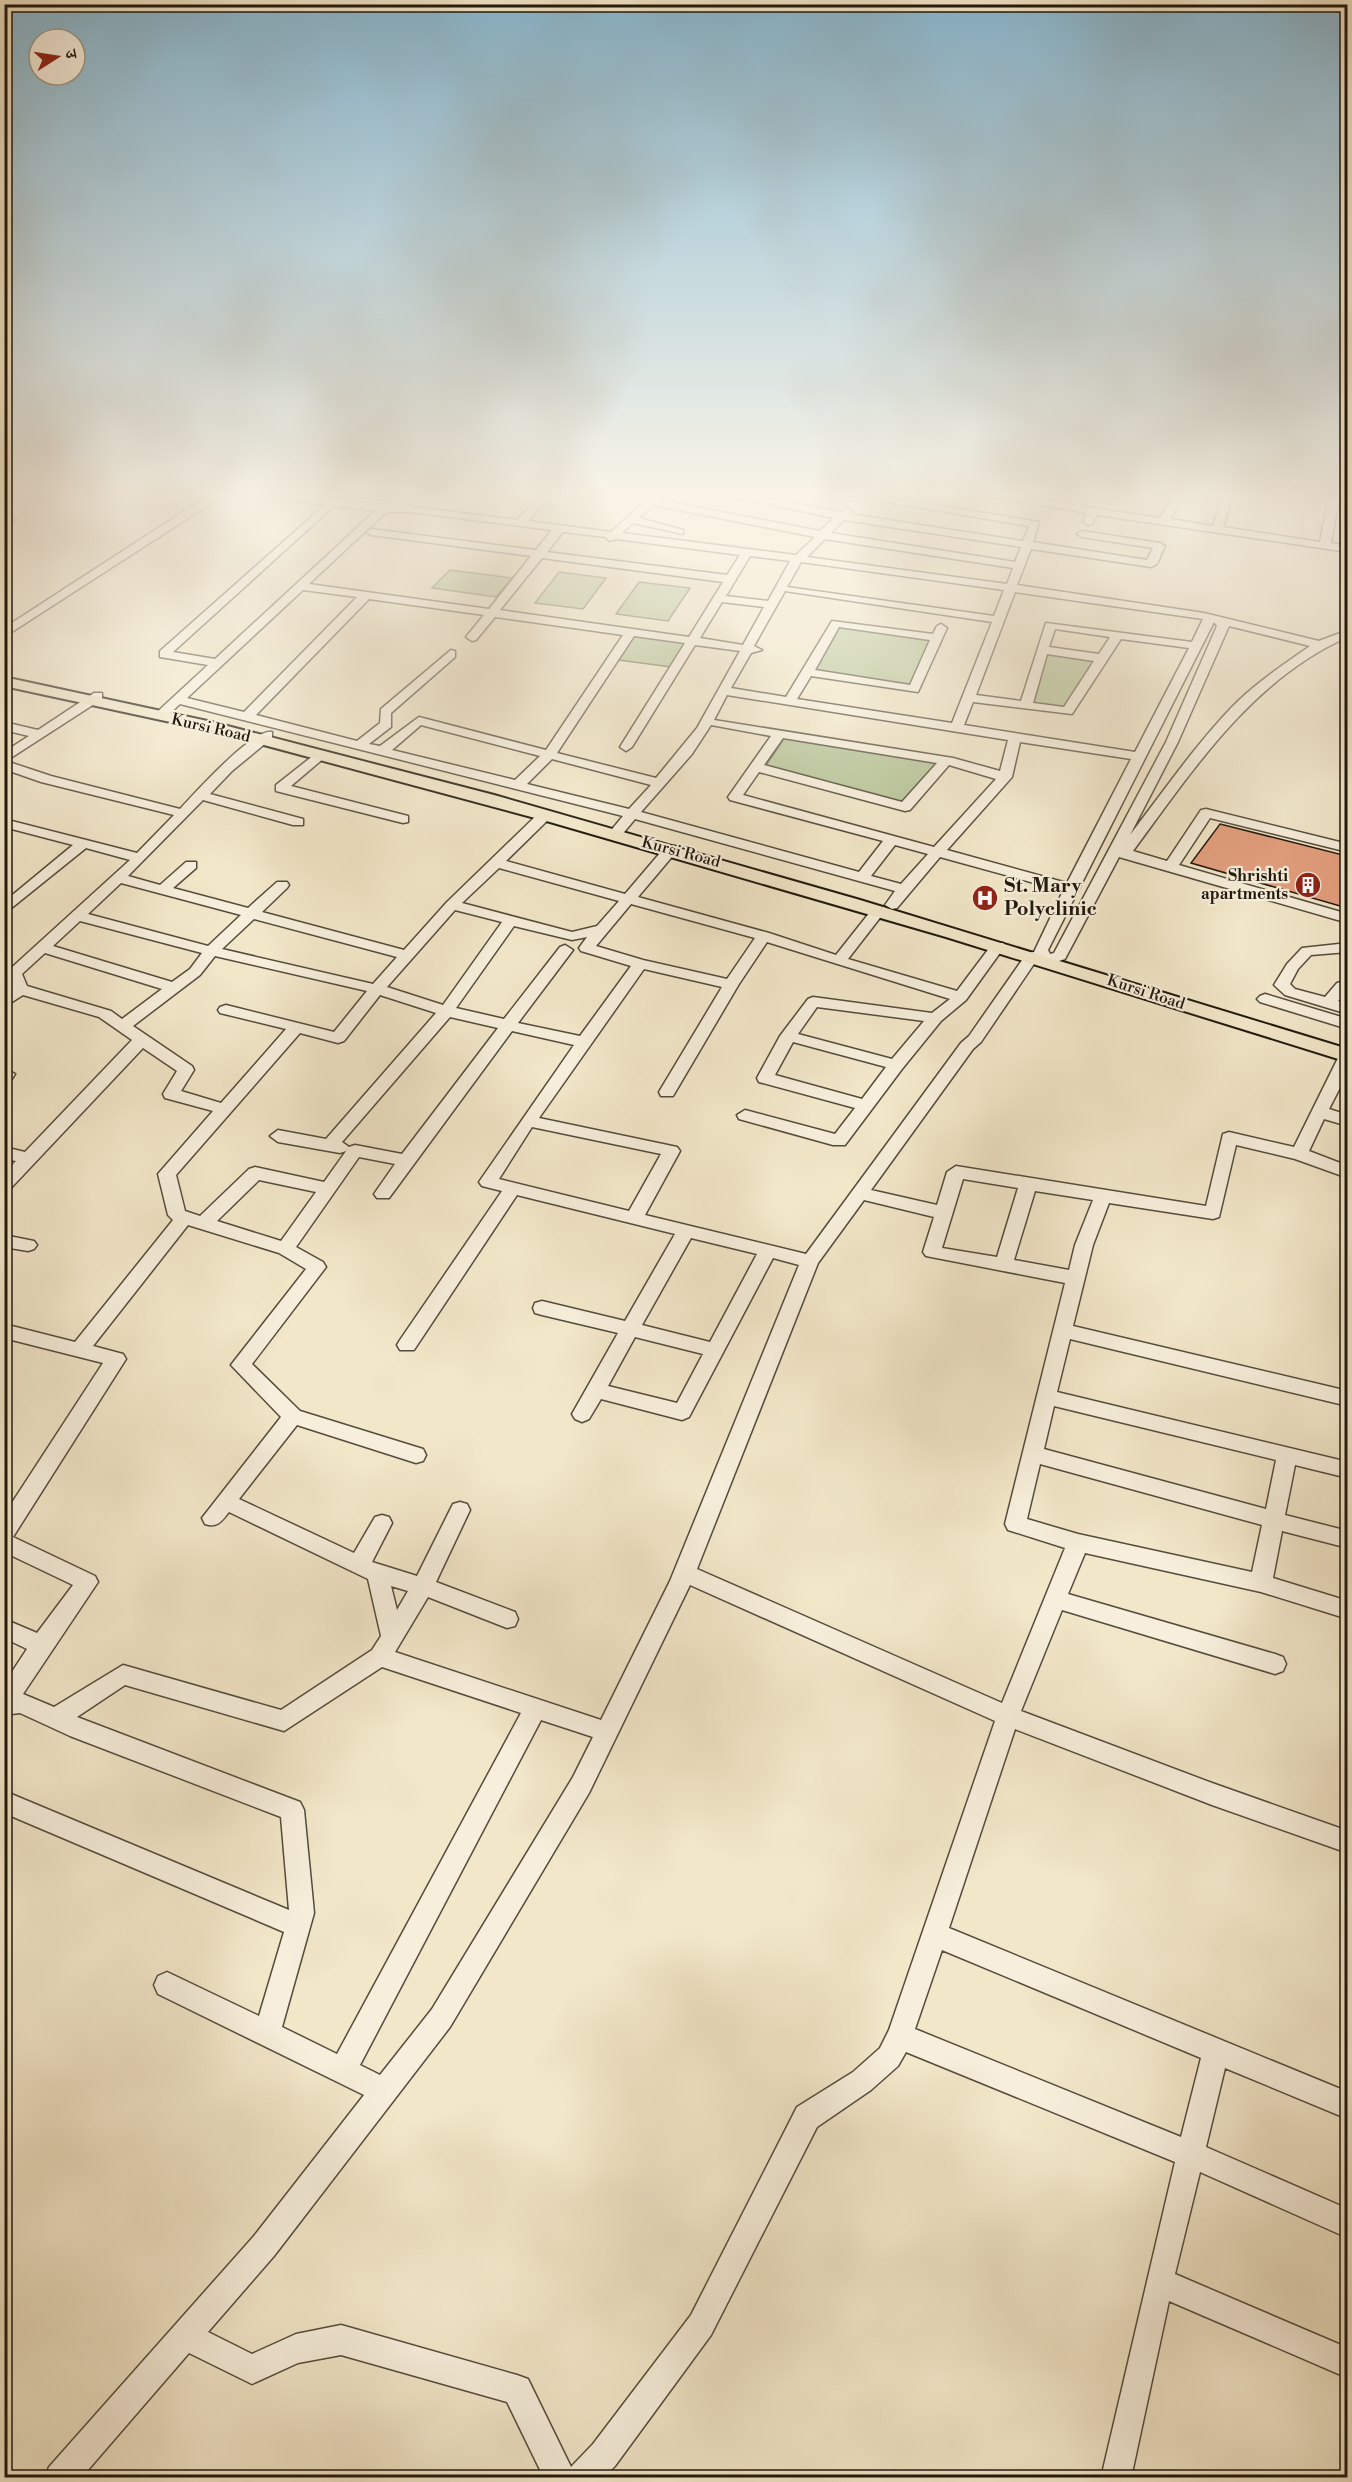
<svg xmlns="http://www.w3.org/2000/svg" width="1352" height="2482" viewBox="0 0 1352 2482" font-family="'Libre Bodoni','Noto Serif Devanagari',serif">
<rect width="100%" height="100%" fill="#f2e7c9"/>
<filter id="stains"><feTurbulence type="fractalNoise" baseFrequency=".00333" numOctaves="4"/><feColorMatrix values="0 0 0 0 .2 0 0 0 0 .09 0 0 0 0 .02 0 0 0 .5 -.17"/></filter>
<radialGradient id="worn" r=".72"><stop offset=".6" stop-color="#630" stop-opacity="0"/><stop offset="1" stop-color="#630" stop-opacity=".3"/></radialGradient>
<!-- green -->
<path fill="#b7c699" stroke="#6c6f53" stroke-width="1.5" d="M450 570 512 578 496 597 432 588Z
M559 572 606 578 583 609 535 603Z
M639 582 690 588 668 621 616 614Z
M840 625 931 639 911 686 814 671Z
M633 636 686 643 671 667 618 660Z
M1048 653 1097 660 1065 708 1031 705Z
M785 737 938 762 901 803 764 768Z"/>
<!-- building -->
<path fill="#e39f7e" stroke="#20180d" stroke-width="1.5" d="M1220 824 1347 856V908L1191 863Z"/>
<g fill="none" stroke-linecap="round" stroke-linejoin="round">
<!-- minor casing -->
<g stroke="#544c3c" stroke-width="3">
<path id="minor" d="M195 491H262L387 505 398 501 399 497 392 491H405L410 496 404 506 517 520 545 491H556L528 521 611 532 656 491H668L659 500 820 531 834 518 706 491H730L840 512 847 508 852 511 850 514 1023 541 1029 526 822 491H849L1039 522 1033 542 1147 560 1153 548 1082 537 1077 534 1082 531 1160 543 1165 546 1157 564 1151 567 1031 549 1017 585 1204 613 1319 641 1348 630V637C1252 679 1193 770 1133 851L1167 861 1201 810 1206 809 1348 844V852L1210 818 1179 865 1348 914V923L1119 857 1065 959 1047 965 1038 958 981 1042 973 1049 871 1190 937 1205 947 1172 956 1166 1206 1206 1223 1134 1229 1132 1294 1147 1339 1056 1348 1051V1072L1329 1109 1348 1115V1126L1324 1119 1309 1151 1348 1166V1178L1295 1159 1236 1145 1219 1217 1213 1219 1109 1203 1093 1245 1073 1326 1348 1391V1406L1070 1339 1057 1392 1348 1462V1478L1295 1465 1285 1515 1348 1531V1548L1282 1531 1273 1578 1348 1601V1619L1261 1592 1085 1553 1068 1594 1275 1654 1283 1657 1286 1664 1283 1671 1275 1674 1062 1610 1021 1711 1212 1783 1348 1831V1853L1212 1805 1015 1729 949 1928 1348 2092V2119L1225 2068 1206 2147 1348 2209V2238L1200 2172 1175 2274 1348 2348V2378L1169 2301 1131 2478H1101L1175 2162 906 2052 898 2066 871 2090 817 2127 711 2335 615 2466 603 2478H544L507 2402 341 2355 298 2363 252 2384 189 2353 81 2478H45L49 2467 254 2236 364 2095 158 1994 154 1985 158 1976 167 1972 259 2016 284 1932 4 1813V1791L289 1910 281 1817 70 1736 20 1713 4 1715V1684L27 1649 4 1638V1619L37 1633 73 1585 4 1552V1515L103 1363 4 1338V1324L75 1342 173 1220 168 1215 158 1174 213 1111 165 1098 163 1094 177 1071 143 1048 10 1189 4 1191V1174L16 1161 4 1159V1147L25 1152 132 1040 99 1017 23 995 4 1007V994L12 988 6 973 9 970 130 860 86 848 4 914V902L73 845 4 827V819L137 853 174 815 41 782 4 769V752L29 736 4 730V722L38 730 94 693H102V699L6 761 51 776 180 809C194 794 253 728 272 732V738L232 771 210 794 303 819V825H293L203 800 128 876 160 885 186 862H196V868L173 888 248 908 277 882H287L289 885 287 888 262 912 404 950 447 902 540 812H550V818L506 861 625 894 666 846H676V852L638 897 769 933 836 955 874 907H884L886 910 848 959 957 991 993 943H1003L1005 946 966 1000 941 1021 902 1069 845 1145H833L739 1119 737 1115 745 1110 835 1134 855 1108 759 1082 757 1078 780 1036 808 999 813 997 932 1013 950 999 767 942 739 984 673 1096H661L659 1092 722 987 644 969 539 1118 677 1147 680 1151 645 1215 806 1254 961 1043 969 1036 1027 953 1034 952 1063 891 940 857 897 908 892 909 885 905 895 891 635 819 620 837H610L608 834 623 816 180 704 164 719H156V713L208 665 160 657V651L325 505 248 496 244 500 221 497 4 637V628L209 495ZM653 505 815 537 796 555 622 533 633 523 683 534V530L639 518ZM334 506 375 511 215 659 173 652ZM390 512H410L552 530 536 550 371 529 366 532 371 535 531 556 489 609 309 584 384 514ZM844 520 1021 547 1015 562 831 533ZM563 532 605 537 610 541 616 539 740 555 727 575 547 552ZM825 539 1013 568 1007 584 807 557ZM750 556 790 561 768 601 726 596ZM542 558 723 582 689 637 500 610ZM801 562 1004 590 994 616 787 587ZM303 590 357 597 244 712 187 698ZM785 591 992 622 952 723 797 699 811 676 918 692 947 628 941 624 937 626 933 634 832 621 786 697 731 688 751 653 762 650 754 646ZM1015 592 1203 619 1192 642 1046 623 1021 701 976 695ZM369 599 484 615 466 637 472 641 476 640 495 617 623 635 546 750 419 717 380 746 369 744 391 727V713L455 657V651L451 650 381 709 380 723 357 741 256 715ZM722 602 764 607 743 645 700 638ZM1214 622 1217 626 1166 742 1054 953 1050 954 1048 950ZM1229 626 1310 646C1283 665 1254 684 1231 708 1194 747 1163 792 1130 835L1178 742ZM839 627 930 640 910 685 815 670ZM1055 629 1110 637 1099 654 1049 647ZM634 636 685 643 620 747 626 751 632 747 695 645 740 651 697 728 656 778 557 753ZM1121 639 1189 648 1135 752 964 725 973 702 1072 714ZM1047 654 1094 661 1064 707 1033 703ZM727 695 1008 740 1000 771 953 758 714 720ZM421 725 540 756 515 780 392 750ZM711 725 771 736 728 797 730 800 883 841 859 872 641 812 692 754ZM783 738 937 763 902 802 764 765ZM1020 742 1131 759 1067 883 947 850 1012 777ZM552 759 651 785 629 809 527 784ZM949 765 996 779 934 847 743 795 759 772 905 811 910 810ZM895 845 928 854 901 884 871 876ZM499 868 619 901 597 926 572 932 462 903ZM121 883 241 915 208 946 88 914ZM631 904 755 938 727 979 643 960 596 946ZM455 910 502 922 443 1005 387 987ZM254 919 397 957 373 984 222 949ZM80 921 202 953 190 969 172 982 53 946ZM514 926 572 940 587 937 579 948 581 951 631 966 580 1036 518 1023 573 950 565 945 560 947 504 1019 456 1008ZM45 953 162 989 122 1019 111 1011 27 986 22 974ZM215 956 367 991 334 1032 226 1005 220 1007 218 1010 220 1013 286 1029 221 1103 181 1091 194 1070 192 1066 133 1026 200 975ZM380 995 436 1013 326 1139 278 1130 270 1136 278 1142 340 1153 346 1151 349 1147 342 1142 450 1017 498 1028 402 1154 355 1145 349 1147 324 1182 255 1167 249 1169 200 1216 185 1211 176 1175 300 1033 338 1043 344 1041ZM817 1007 924 1021 892 1059 798 1034ZM512 1031 574 1045 479 1182 482 1186 502 1191 400 1340 397 1345 400 1350H414L517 1195 675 1234 625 1321 542 1301 535 1303 533 1308 535 1313 542 1315 618 1333 572 1414 575 1419 582 1422 589 1419 601 1399 682 1420 689 1417 773 1258 799 1265 670 1581 601 1720 395 1652 428 1597 507 1628 515 1626 518 1619 515 1612 436 1582 470 1510 467 1504 460 1502 453 1504 417 1576 372 1562 392 1523 389 1517 382 1515 375 1517 354 1553 239 1499 297 1425 416 1463 423 1461 426 1455 423 1449 300 1411 252 1364 326 1267 323 1262 296 1247 359 1157 395 1164 374 1194 377 1198H389ZM793 1042 886 1067 862 1099 775 1075ZM532 1127 661 1154 629 1211 499 1179ZM963 1179 1018 1188 997 1257 942 1248ZM259 1180 316 1192 281 1241 217 1221ZM1035 1191 1093 1200 1075 1245 1069 1270 1014 1260ZM864 1200 934 1217 923 1252 926 1256 1065 1283 1005 1524 1008 1530 1065 1548 1002 1703 697 1569 818 1263ZM188 1225 279 1253 306 1269 231 1365 281 1417 202 1518 205 1524C217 1528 221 1522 229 1512L368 1579 381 1636 372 1650 281 1710 123 1665 54 1707 23 1694 98 1582 95 1576 13 1537 126 1359 123 1354 93 1346ZM691 1238 757 1254 710 1342 642 1325ZM635 1337 703 1354 677 1403 608 1386ZM1054 1406 1276 1460 1266 1509 1044 1449ZM1040 1464 1262 1525 1252 1572 1078 1534 1027 1519ZM690 1585 995 1721 889 2030 880 2048 853 2072 797 2107 691 2315 593 2444 571 2467 528 2379 517 2375 341 2325 296 2334 252 2354 208 2332 274 2256 450 2027 589 1793ZM391 1586 408 1591 397 1610ZM382 1667 521 1713 337 2054 282 2027 314 1913 304 1810 300 1802 77 1717 125 1685 284 1731ZM541 1720 593 1737 573 1777 432 2009 380 2075 360 2065ZM942 1950 1201 2058 1181 2137 915 2029Z
M483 491H495L485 498 480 495Z
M597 491H609L600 497 595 494Z
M957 491H985L1070 504 1079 491H1089L1080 506 1160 518 1177 491H1187L1170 519 1213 526 1224 491H1234L1223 527 1320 542 1330 491H1340L1331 543 1348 546V552L1097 515 1092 524 1088 525 1083 522 1087 513Z
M11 516 16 519 4 528V519Z
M319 751 324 752V758L291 786 408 816V822L403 823 276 791V785Z
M1348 943V952L1311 955 1298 969 1290 984 1295 989 1325 997 1337 983 1348 980V990L1338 1001 1348 1004V1014L1285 995 1274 985 1287 964 1302 948Z
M1265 994 1348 1019V1029L1260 1002 1257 999 1260 996Z
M4 1068 15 1074 10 1082 4 1083Z
M4 1235 34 1241 37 1245 34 1249 28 1251 4 1247Z"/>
</g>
<!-- major casing -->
<g stroke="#20180d" stroke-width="4">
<path id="major" d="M4 677 212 722 494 795 860 900 1348 1049V1062L946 937 550 822 212 731 4 686Z"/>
</g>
<!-- minor -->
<use href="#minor" fill="#f7efdc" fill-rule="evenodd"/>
<!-- major -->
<use href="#major" fill="#f2e7c9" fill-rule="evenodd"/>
</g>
<!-- sky -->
<linearGradient id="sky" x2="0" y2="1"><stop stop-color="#89b9d2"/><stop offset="0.59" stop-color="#f9f4e7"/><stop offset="1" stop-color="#f9f4e7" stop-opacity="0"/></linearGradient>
<rect width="1352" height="839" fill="url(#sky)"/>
<!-- icons -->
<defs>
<g id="building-disc" transform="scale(1.35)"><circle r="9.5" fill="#8f2418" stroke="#f7efdc"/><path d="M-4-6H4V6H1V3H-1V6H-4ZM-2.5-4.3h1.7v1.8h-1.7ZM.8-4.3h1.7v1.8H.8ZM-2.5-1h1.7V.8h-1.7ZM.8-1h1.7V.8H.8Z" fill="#fff"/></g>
<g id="hospital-disc" transform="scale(1.35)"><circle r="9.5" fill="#8f2418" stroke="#f7efdc"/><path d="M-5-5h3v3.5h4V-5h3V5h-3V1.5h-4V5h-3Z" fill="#fff"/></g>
</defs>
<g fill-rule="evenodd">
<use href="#building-disc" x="1308" y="885"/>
<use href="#hospital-disc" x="985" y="898"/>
</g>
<g text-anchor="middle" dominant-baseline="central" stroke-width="4.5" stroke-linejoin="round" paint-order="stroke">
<!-- far-street labels -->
<g font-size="16" fill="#20180d" stroke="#f7efdc">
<text transform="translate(211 728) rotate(13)">Kursi Road</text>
<text transform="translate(681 852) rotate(15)">Kursi Road</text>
<text transform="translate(1146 992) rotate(18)">Kursi Road</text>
</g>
<!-- far-poi labels -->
<g font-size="16" font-weight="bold" fill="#20180d" stroke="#f7efdc" text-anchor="end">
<text x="1288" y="876">Shrishti<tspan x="1288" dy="18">apartments</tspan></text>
</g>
<!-- poi labels -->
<g font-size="20" font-weight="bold" fill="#20180d" stroke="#f7efdc" text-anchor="start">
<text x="1004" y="886">St. Mary<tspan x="1004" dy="23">Polyclinic</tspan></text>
</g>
</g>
<!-- margin -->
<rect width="1352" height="2482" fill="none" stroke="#f2e7c9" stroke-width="24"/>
<rect x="6" y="6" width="1340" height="2470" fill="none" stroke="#20180d" stroke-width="3"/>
<rect x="12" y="12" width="1328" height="2458" fill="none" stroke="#20180d" stroke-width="1.5"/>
<!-- north arrow -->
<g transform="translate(57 57) rotate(78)"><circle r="28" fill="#f7efdc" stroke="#a19989" stroke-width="1.5"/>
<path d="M0-4.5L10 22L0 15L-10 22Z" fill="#8f2418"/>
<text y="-9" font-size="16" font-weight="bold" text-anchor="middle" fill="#20180d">उ</text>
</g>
<rect width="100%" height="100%" filter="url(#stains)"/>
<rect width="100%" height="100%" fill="url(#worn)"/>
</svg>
